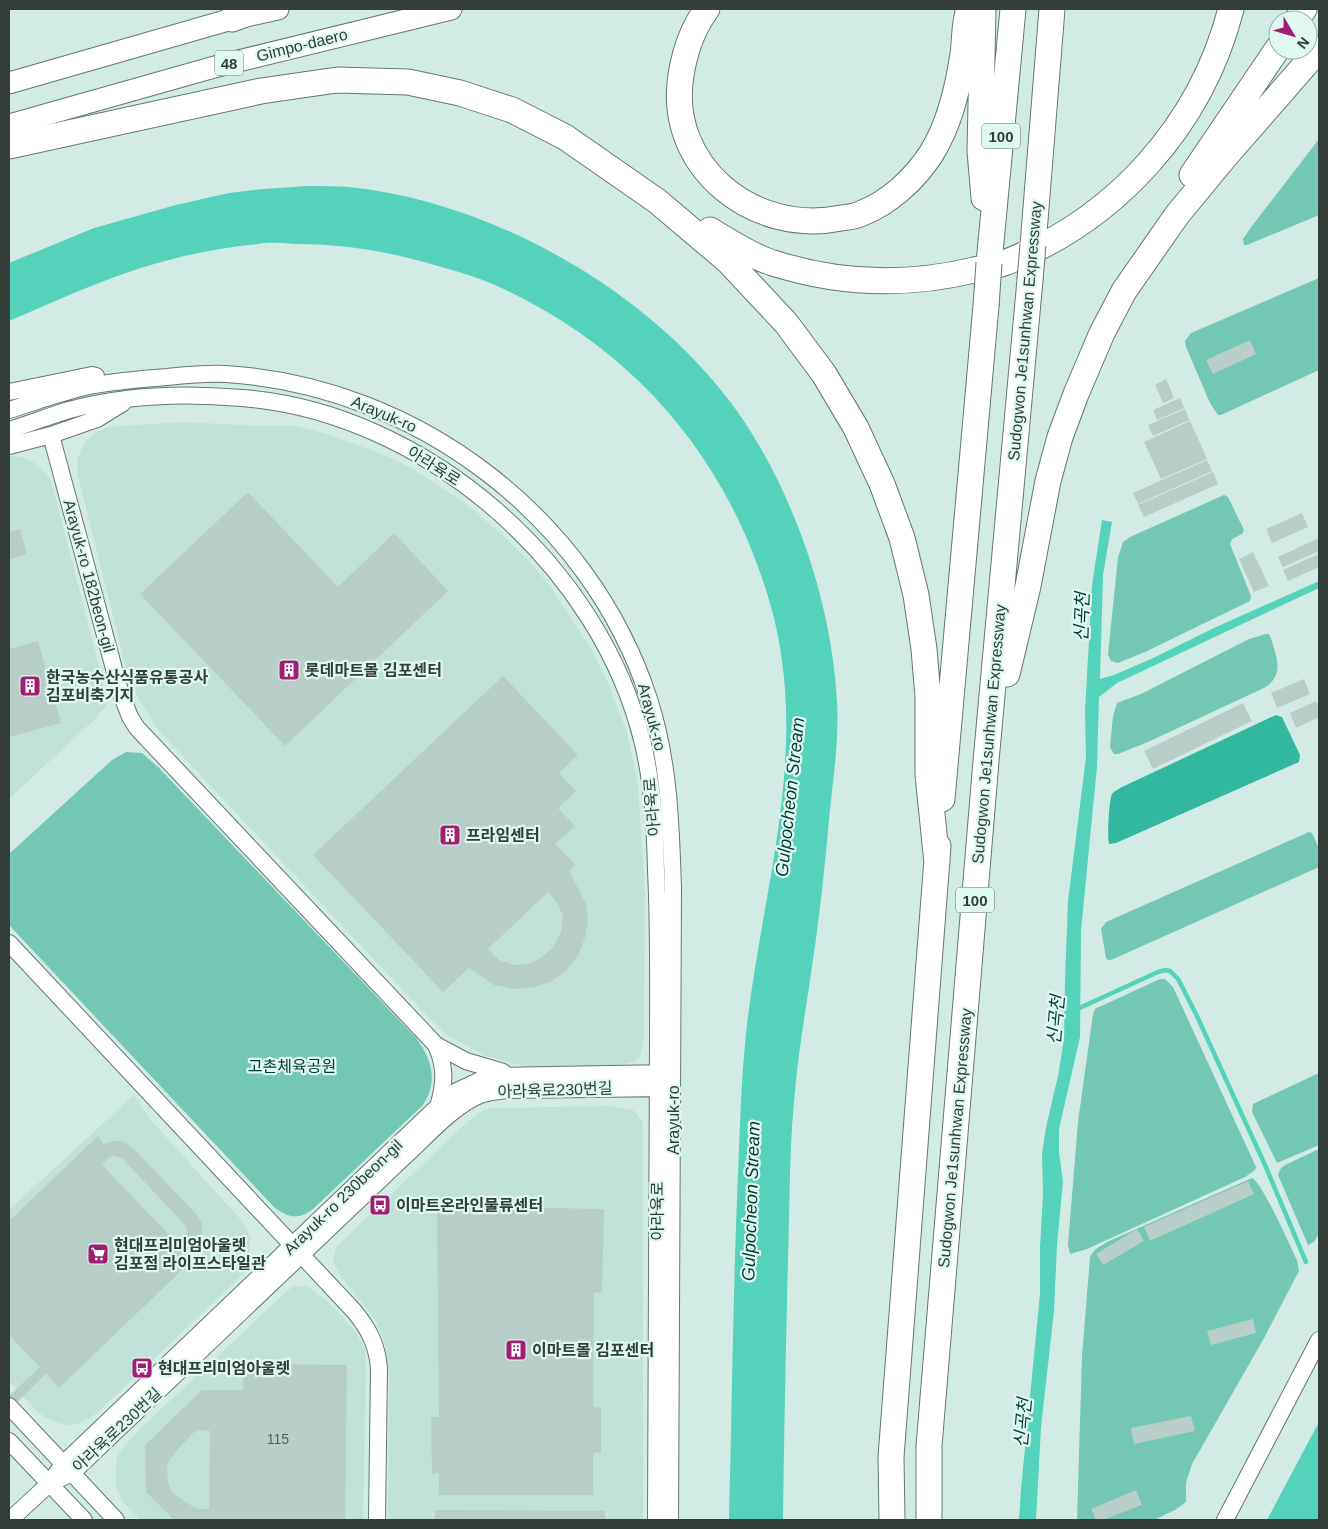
<svg xmlns="http://www.w3.org/2000/svg" width="1328" height="1529" viewBox="0 0 1328 1529" font-family="Arial,'Noto Sans KR',sans-serif">
<rect width="100%" height="100%" fill="#d3ebe5"/>
<!-- built -->
<path fill="#c1e2d9" d="M181 422 260 426H297L330 435 384 455 413 469 466 504 499 532 528 560 551 587 593 652 608 683 627 732 638 785 645 894 644 1041 640 1056 635 1061 621 1065 598 1066H525L486 1056 447 1035 428 1017 159 731 139 700 126 667 78 476 77 461 81 450 87 440 97 432 108 427Z
M9 456 22 457 32 461 48 476 52 484 103 682 106 706 96 718 9 799Z
M134 1095 149 1118 242 1221 250 1237V1258L247 1267 240 1277 96 1414 78 1424 69 1425 58 1423 46 1418 36 1410 9 1381V1210Z
M610 1106 633 1110 642 1121 643 1128V1520H388L389 1380 385 1344 377 1322 340 1275 335 1266 333 1260 336 1247 464 1125 477 1114 484 1110 493 1108Z
M301 1286 308 1287 327 1301 355 1331 365 1348 366 1374 363 1520H141L125 1504 119 1494 116 1485V1460L121 1450 143 1426 285 1293 292 1287Z"/>
<!-- green -->
<path fill="#74c6b5" d="M1319 139V215L1247 245H1244L1243 239 1252 226Z
M1319 278V370L1221 415H1218L1210 403 1186 347 1185 341 1191 333Z
M1224 495 1228 497 1244 530 1242 534 1232 539 1230 544 1251 596 1250 601 1145 652 1118 663 1111 661 1108 655 1118 557 1123 542 1130 537Z
M1266 634H1269L1271 638C1276 657 1285 673 1266 687L1148 742 1118 754H1114L1110 747 1113 716 1117 703 1141 694 1249 639Z
M126 752 142 753 159 768 416 1038C432 1059 439 1083 422 1106L313 1209C299 1220 288 1218 274 1207L9 925V854L112 760Z
M1309 832 1312 833 1319 849V867L1111 960H1108L1106 958 1101 929 1106 922Z
M1160 979H1165L1173 987 1256 1167 1255 1170 1245 1177 1087 1249 1070 1254 1068 1245 1078 1122 1093 1014 1095 1009 1099 1007Z
M1319 1073V1145L1277 1163 1252 1112 1253 1104Z
M1319 1149V1233L1314 1242 1308 1245 1278 1175 1281 1168 1285 1165Z
M1252 1178C1262 1182 1290 1246 1297 1260L1299 1271 1263 1340 1192 1464 1186 1483V1502L1175 1510 1154 1520H1077L1082 1356 1090 1257C1094 1248 1101 1246 1109 1241Z"/>
<!-- forest -->
<path fill="#32b7a0" d="M1276 715 1282 717 1300 755 1299 762 1116 843 1109 844C1107 837 1109 801 1112 794 1114 791 1119 789 1122 787Z"/>
<!-- water -->
<path fill="#55d2bb" d="M308 186C322 186 336 186 349 187 494 202 652 292 737 411 794 492 832 603 837 702 839 738 834 773 830 809 825 866 819 923 810 980 804 1021 797 1061 794 1102 789 1154 790 1206 788 1258 786 1345 784 1433 783 1520H729C732 1405 733 1290 738 1174 740 1128 741 1081 746 1034 759 908 801 782 781 654 776 617 764 581 750 546 701 427 613 338 495 285 473 275 448 269 424 262 381 250 340 244 295 244 283 243 270 242 258 244 205 249 153 262 104 281 72 293 40 308 9 321V263L94 228 176 205 229 193 263 189Z
M1102 520 1112 522 1103 575 1100 679 1114 675 1151 659 1216 627 1319 581V588L1117 683 1099 697 1097 766 1081 931 1080 1037 1059 1129V1153L1063 1181 1062 1192 1057 1245 1054 1311 1041 1427 1036 1520H1019L1021 1489 1040 1294V1247L1043 1194 1042 1154 1046 1127 1058 1076 1064 1039 1065 979 1068 901 1086 757 1085 712 1092 585Z
M1319 1422V1520H1267Z"/>
<g fill="none" stroke-linecap="round" stroke-linejoin="round">
<!-- stream -->
<path stroke="#55d2bb" stroke-width="4.5" d="M1075 1010 1158 972 1165 970 1170 971 1178 979 1196 1014 1265 1165 1306 1262"/>
</g>
<!-- building -->
<path fill="#b8cfc9" fill-rule="evenodd" d="M1250 340 1256 354 1213 374 1206 360Z
M1166 379 1174 398 1163 403 1155 385Z
M1180 398 1184 408 1157 420 1153 410Z
M1185 409 1189 420 1153 436 1148 425Z
M1190 421 1207 459 1161 479 1144 442Z
M1207 460 1212 471 1138 504 1133 493Z
M1213 472 1218 484 1144 517 1138 505Z
M248 492 338 587 394 533 448 591 285 746 140 594Z
M1302 513 1308 527 1272 543 1266 529Z
M20 529 27 554 10 559 9 532Z
M1319 538V551L1283 567 1278 557Z
M1253 552 1269 586 1254 592 1239 559Z
M1319 554V567L1288 581 1283 570Z
M38 641 61 723 9 737V649Z
M503 676 578 755 559 773 576 791 558 808 575 826 555 844 576 865 569 871 586 904 588 920 585 937 579 954 566 971 552 981 535 987 515 989 494 985 469 968 443 992 313 855ZM548 892 557 903 563 916 561 932 553 947 541 958 528 964 515 965 499 960 488 949Z
M1304 679 1310 694 1277 708 1271 693Z
M1316 701 1319 708V717L1296 728 1290 713Z
M1243 703 1252 721 1153 769 1144 751Z
M98 1136 104 1144 113 1141H123L134 1149 197 1215 202 1224V1234L199 1243 177 1264 182 1270 59 1388 46 1374 9 1410V1396L40 1367 9 1335V1221ZM113 1156 122 1158 185 1225 187 1231 186 1236 182 1239 177 1243 102 1165 108 1158Z
M1248 1181 1254 1194 1150 1241 1144 1227Z
M437 1206 604 1209 602 1292 594 1293 593 1407 601 1408V1452L593 1453V1495H439V1473L432 1474 431 1417H439Z
M1137 1229 1144 1241 1103 1265 1096 1254Z
M1253 1319 1256 1333 1211 1345 1207 1331Z
M244 1364 347 1365 345 1520H174L146 1492 145 1445 202 1390H243ZM200 1430 210 1431 209 1509H197L175 1495 170 1489 168 1481 167 1466 170 1459 179 1448 193 1433Z
M1191 1416 1195 1431 1134 1444 1131 1428Z
M1136 1490 1142 1505 1103 1520H1096L1091 1509Z
M435 1510 605 1511V1520H435Z"/>
<g fill="none" stroke-linecap="round" stroke-linejoin="round">
<!-- minor casing -->
<g stroke="#637873" stroke-width="18">
<path id="minor" d="M9 392 92 375 96 376
M9 410C35 402 62 392 89 386 115 381 141 379 167 377 186 375 207 373 226 374 416 386 590 517 649 699 669 760 671 824 673 888L670 1520
M9 430C29 424 49 416 69 410 124 395 186 393 242 398 425 412 601 566 643 744 653 786 655 828 656 870 659 928 658 986 658 1044 658 1203 656 1362 656 1520
M51 435 120 691 130 717 137 728 436 1045 466 1061 503 1072
M9 446 51 435 97 419 123 403
M9 943 354 1311C369 1329 377 1345 379 1368L377 1520
M436 1045C446 1068 445 1083 438 1107
M9 1406 116 1520
M9 1441 84 1520
M49 1484 72 1473 404 1157C425 1138 454 1105 480 1095 489 1092 498 1091 507 1090L669 1088
M10 1520 49 1484 63 1464 432 1112 457 1091 485 1078 499 1076 668 1073
M1225 1520 1319 1340"/>
</g>
<!-- major casing -->
<g stroke="#637873" stroke-width="23">
<path id="major" d="M9 83 232 19 278 9
M9 125 218 66 451 9"/>
</g>
<!-- highway casing -->
<g stroke="#637873" stroke-width="27">
<path id="highway" d="M707 9C692 29 685 50 681 75 666 167 754 236 841 218 847 217 854 217 860 214 889 203 914 180 931 154 950 124 958 88 963 54 965 39 964 23 969 9
M983 9 980 151 984 198
M232 19 259 9
M1297 20 1304 9
M9 146 261 91 337 80 408 82 460 93 512 110 565 137 657 201 728 261 786 323 824 374 856 428 882 484 902 538 916 595 924 649 928 697V775L937 863
M1192 175 1278 48
M710 230C728 241 753 257 773 263 839 284 908 286 974 270 984 268 994 267 1004 263 1116 220 1201 125 1231 9
M1033 245 1052 9
M989 263 1013 9
M1007 674 1028 586 1048 481 1060 437 1076 394 1102 333 1124 291 1177 215 1224 158 1319 49
M942 799 986 306
M892 1520 891 1457 938 846
M929 1520V1446L986 761 1030 280"/>
</g>
<!-- minor -->
<use href="#minor" stroke="#fff" stroke-width="16"/>
<!-- major -->
<use href="#major" stroke="#fff" stroke-width="21"/>
<!-- highway -->
<use href="#highway" stroke="#fff" stroke-width="25"/>
<!-- highway-bridge casing -->
<g stroke="#637873" stroke-width="27" stroke-linecap="butt">
<path id="highway-bridge" d="M1030 280 1033 245
M986 306 989 263"/>
</g>
<!-- highway-bridge -->
<use href="#highway-bridge" stroke="#fff" stroke-width="25"/>
</g>
<!-- icons -->
<defs>
<g id="building-square" transform="scale(1.125)"><rect x="-9" y="-9" width="18" height="18" rx="4" fill="#9f1f73" stroke="#e0f8f2"/><path d="M-4-6H4V6H1V3H-1V6H-4ZM-2.5-4.3h1.7v1.8h-1.7ZM.8-4.3h1.7v1.8H.8ZM-2.5-1h1.7V.8h-1.7ZM.8-1h1.7V.8H.8Z" fill="#fff"/></g>
<g id="bus-square" transform="scale(1.125)"><rect x="-9" y="-9" width="18" height="18" rx="4" fill="#9f1f73" stroke="#e0f8f2"/><path d="M-5-6H5V4H4V6H2V4H-2V6H-4V4H-5ZM-3.5-4V0h7V-4ZM-3.5 1.2v1.5H-2V1.2ZM2 1.2v1.5H3.5V1.2Z" fill="#fff"/></g>
<g id="supermarket-square" transform="scale(1.125)"><rect x="-9" y="-9" width="18" height="18" rx="4" fill="#9f1f73" stroke="#e0f8f2"/><path d="M-6-5.5h2.5l.6 2H6L4.5 2H-2.5L-4.4-4H-6ZM-1.5 3.2a1.3 1.3 0 1 0 .1 0ZM3 3.2a1.3 1.3 0 1 0 .1 0Z" fill="#fff"/></g>
</defs>
<g fill-rule="evenodd">
<use href="#building-square" x="289" y="670"/>
<use href="#building-square" x="30" y="686"/>
<use href="#building-square" x="450" y="835"/>
<use href="#bus-square" x="380" y="1205"/>
<use href="#supermarket-square" x="98" y="1254"/>
<use href="#building-square" x="516" y="1350"/>
<use href="#bus-square" x="142" y="1368"/>
</g>
<g text-anchor="middle" dominant-baseline="central" stroke-width="4.5" stroke-linejoin="round" paint-order="stroke">
<!-- number labels -->
<g font-size="14" fill="#54625e">
<text x="278" y="1439">115</text>
</g>
<!-- shield labels -->
<g fill="#e0f8f2" stroke="#677571" stroke-width="1">
<rect x="215" y="50.5" width="28" height="25" rx="4"/>
<rect x="982" y="123.5" width="38" height="25" rx="4"/>
<rect x="956" y="887.5" width="38" height="25" rx="4"/>
</g>
<g font-size="15" font-weight="bold" fill="#333d3a">
<text x="229" y="63">48</text>
<text x="1001" y="136">100</text>
<text x="975" y="900">100</text>
</g>
<!-- street labels -->
<g font-size="16" fill="#333d3a" stroke="#e0f8f2">
<text transform="translate(302 45) rotate(-14)">Gimpo-daero</text>
<text transform="translate(1025 331) rotate(-85)">Sudogwon Je1sunhwan Expressway</text>
<text transform="translate(384 414) rotate(23)">Arayuk-ro</text>
<text transform="translate(434 466) rotate(32)">아라육로</text>
<text transform="translate(89 576) rotate(75)">Arayuk-ro 182beon-gil</text>
<text transform="translate(652 717) rotate(75)">Arayuk-ro</text>
<text transform="translate(989 734) rotate(-85)">Sudogwon Je1sunhwan Expressway</text>
<text transform="translate(652 807) rotate(-95)">아라육로</text>
<text transform="translate(555 1090) rotate(-2)">아라육로230번길</text>
<text transform="translate(673 1120) rotate(-90)">Arayuk-ro</text>
<text transform="translate(955 1138) rotate(-85)">Sudogwon Je1sunhwan Expressway</text>
<text transform="translate(343 1197) rotate(-44)">Arayuk-ro 230beon-gil</text>
<text transform="translate(657 1211) rotate(-90)">아라육로</text>
<text transform="translate(117 1430) rotate(-43)">아라육로230번길</text>
</g>
<!-- poi labels -->
<g font-size="16" font-weight="bold" fill="#333d3a" stroke="#e0f8f2" text-anchor="start">
<text x="305" y="670">롯데마트몰 김포센터</text>
<text x="46" y="677">한국농수산식품유통공사<tspan x="46" dy="18">김포비축기지</tspan></text>
<text x="466" y="835">프라임센터</text>
<text x="396" y="1205">이마트온라인물류센터</text>
<text x="114" y="1245">현대프리미엄아울렛<tspan x="114" dy="18">김포점 라이프스타일관</tspan></text>
<text x="532" y="1350">이마트몰 김포센터</text>
<text x="158" y="1368">현대프리미엄아울렛</text>
</g>
<!-- park labels -->
<g font-size="16" fill="#003b32" stroke="#e0f8f2">
<text x="292" y="1066">고촌체육공원</text>
</g>
<!-- water labels -->
<g font-size="18" font-style="italic" fill="#003c33" stroke="#e0f8f2">
<text transform="translate(1082 617) rotate(-88)">신곡천</text>
<text transform="translate(790 797) rotate(-84)">Gulpocheon Stream</text>
<text transform="translate(1056 1020) rotate(-85)">신곡천</text>
<text transform="translate(751 1201) rotate(-88)">Gulpocheon Stream</text>
<text transform="translate(1023 1423) rotate(-85)">신곡천</text>
</g>
</g>
<!-- border -->
<rect width="1328" height="1529" fill="none" stroke="#333d3a" stroke-width="20"/>
<!-- north arrow -->
<g transform="translate(1293 35) rotate(128)"><circle r="24" fill="#e0f8f2" stroke="#9bada8"/>
<path d="M0-4L9 19L0 12L-9 19Z" fill="#9f1f73"/>
<text y="-8" font-size="14" font-weight="bold" text-anchor="middle" fill="#333d3a">N</text>
</g>
</svg>
